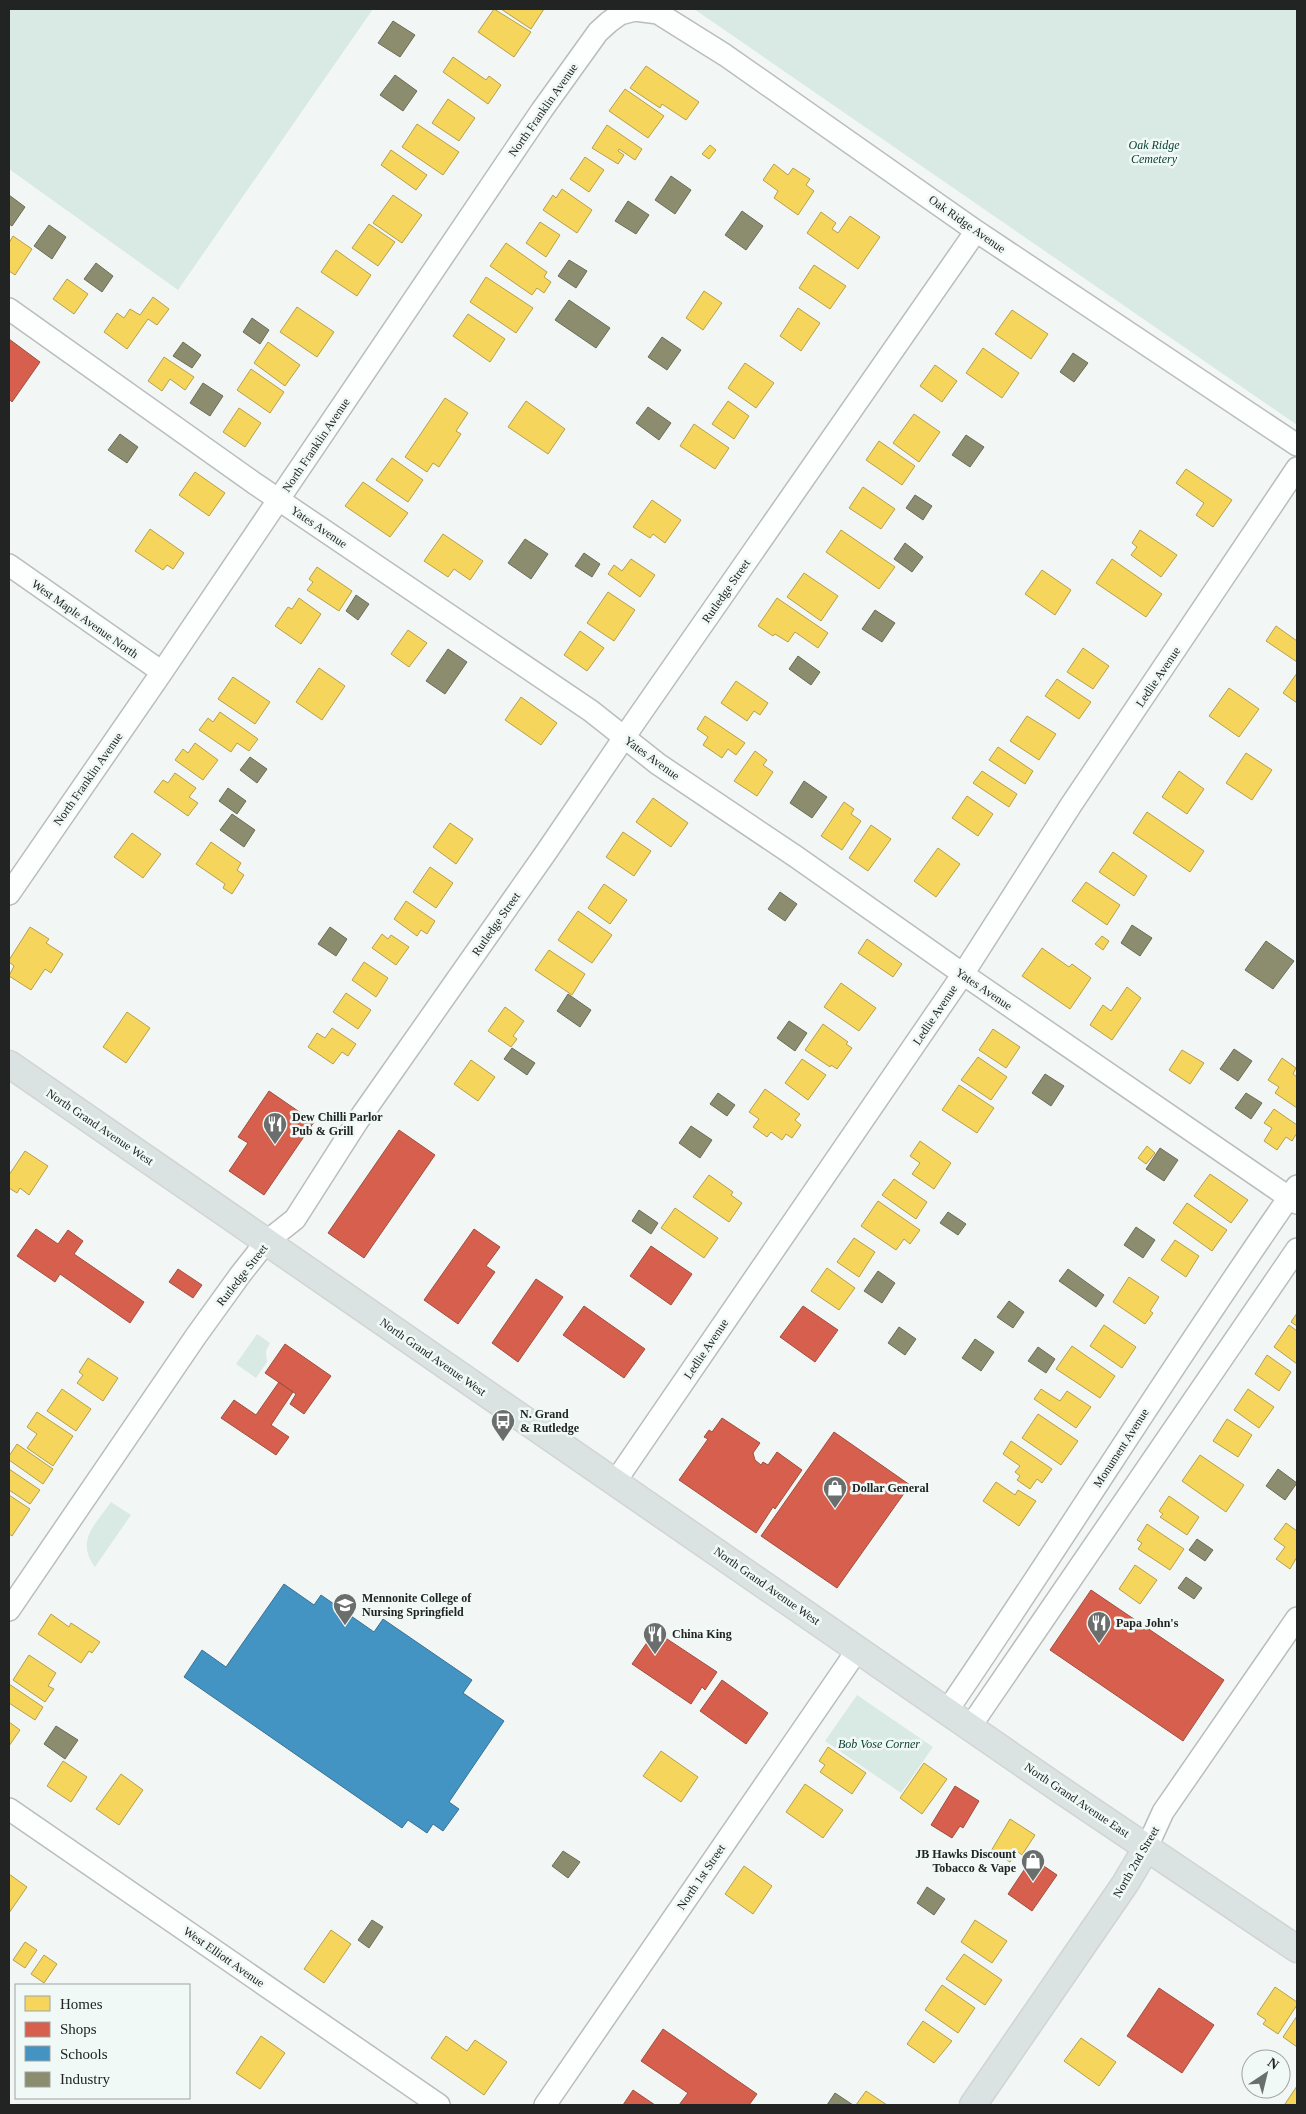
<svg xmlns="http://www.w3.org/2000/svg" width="1306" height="2114" viewBox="0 0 1306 2114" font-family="'Times New Roman',serif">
<rect width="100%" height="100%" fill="#f2f7f5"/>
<!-- green -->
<path fill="#d9e9e3" d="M9 9H373L178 290 9 169Z
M694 9H1297V425Z
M257 1334 270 1343 266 1351 267 1362 256 1378 236 1364Z
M111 1502 131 1515 95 1567C75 1540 96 1524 111 1502Z
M857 1695 933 1747 901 1793 825 1741Z"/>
<!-- homes -->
<path fill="#f6d55c" stroke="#b6a04b" d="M494 9 531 32 514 57 478 32Z
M501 9H544L531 29Z
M453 57 486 80 489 76 501 85 488 104 443 72Z
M646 66 699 102 686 120 662 104 660 108 630 88Z
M625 89 664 116 648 138 609 111Z
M448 99 475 118 459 141 432 123Z
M417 124 459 152 443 175 402 147Z
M607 125 642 149 635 160 619 149 618 151 624 155 618 164 592 148Z
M710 145 716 150 709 159 702 154Z
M391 150 427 175 416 190 381 165Z
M585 157 604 170 589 192 570 179Z
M774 164 788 175 793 168 810 179 806 185 814 191 798 215 774 198 778 191 763 180Z
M562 189 592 210 577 233 543 210 553 195 556 198Z
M393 195 422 215 402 243 373 223Z
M821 212 836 223 832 229 838 233 850 216 880 237 858 269 807 233Z
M540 222 560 235 546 257 526 243Z
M369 224 395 242 378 266 352 248Z
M13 236 32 249 15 275 9 271V243Z
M506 243 547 272 544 277 551 282 544 293 537 288 532 295 490 266Z
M336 250 371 275 357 296 321 272Z
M814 265 846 286 830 309 799 288Z
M486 277 533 308 516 333 470 302Z
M67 279 88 294 74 314 53 299Z
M704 291 722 303 703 330 686 318Z
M153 297 169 309 157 325 148 319 127 349 104 332 117 313 124 318 130 309 140 315Z
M297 307 334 332 317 357 280 332Z
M798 308 820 323 801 351 780 336Z
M1012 310 1048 334 1031 359 995 334Z
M468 314 505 339 490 362 453 336Z
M268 342 300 365 285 386 254 363Z
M983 348 1019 373 1002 398 966 373Z
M164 357 194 377 185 390 170 379 162 391 148 381Z
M745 363 774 383 756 408 728 388Z
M935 365 957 381 942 402 920 386Z
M251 369 284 392 270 413 237 390Z
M445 398 468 413 456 431 461 434 439 467 433 463 427 472 405 457Z
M526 401 565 429 548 454 508 427Z
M728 401 749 416 734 439 712 424Z
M239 408 261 423 245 447 223 432Z
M914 414 940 432 919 462 893 443Z
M694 424 729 448 715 469 680 446Z
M879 441 915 466 902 485 866 460Z
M392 458 423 480 408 502 376 480Z
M1186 469 1232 500 1213 527 1196 515 1204 503 1176 483Z
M195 472 225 493 209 516 179 495Z
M363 482 408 513 390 537 345 506Z
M863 487 895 509 881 529 849 508Z
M652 500 681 520 665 543 653 534 650 538 633 527Z
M150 529 184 553 173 569 167 565 163 570 135 551Z
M841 530 895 567 879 589 826 552Z
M1140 530 1177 555 1161 577 1131 555 1137 547 1132 543Z
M443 534 483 561 470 580 454 569 448 577 424 561Z
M631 559 655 575 640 597 608 574 614 565 622 571Z
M1112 559 1162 594 1146 617 1096 583Z
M317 567 352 591 339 611 307 590 313 582 309 579Z
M1042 570 1071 590 1055 615 1025 594Z
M804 573 838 596 821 621 787 597Z
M608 592 635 610 614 641 587 623Z
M299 598 321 614 301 644 275 626 288 607 292 609Z
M777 598 828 633 818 648 795 632 788 642 775 634 773 636 758 626Z
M1276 626 1297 641V662L1266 641Z
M408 630 427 643 409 667 391 654Z
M580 631 604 648 587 671 564 655Z
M1083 648 1109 666 1093 689 1067 672Z
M319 668 345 686 322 720 296 702Z
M1297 673V703L1283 693Z
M233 677 270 702 255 724 218 699Z
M1057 679 1091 702 1079 719 1045 696Z
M736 681 768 703 760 715 754 711 747 721 721 703Z
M1229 688 1259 709 1239 737 1209 716Z
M521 697 557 723 541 745 505 720Z
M220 712 258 739 249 751 237 743 231 752 199 730 208 718 213 722Z
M705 716 745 743 736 755 728 749 722 758 703 745 708 737 697 729Z
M1027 716 1056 734 1039 760 1010 741Z
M195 743 218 760 203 780 175 760 183 749 188 753Z
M998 747 1033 771 1025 784 989 760Z
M755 751 767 760 763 765 773 772 757 796 734 781Z
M1246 753 1272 770 1252 800 1226 783Z
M982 771 1017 794 1009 807 973 783Z
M1179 771 1204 789 1187 814 1162 797Z
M175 773 196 788 189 797 198 803 188 816 154 792 163 780 168 783Z
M967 796 993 814 978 836 952 818Z
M653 798 688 823 671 847 636 822Z
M844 802 854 809 851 814 861 821 842 850 821 836Z
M1147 812 1204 851 1190 872 1133 833Z
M450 823 473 839 456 864 433 847Z
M871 825 891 839 868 871 849 858Z
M623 832 651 851 634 876 606 857Z
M132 833 161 854 143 878 114 857Z
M211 842 241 863 237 870 244 875 232 894 223 888 225 884 196 864Z
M938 848 960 864 936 897 914 881Z
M1113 852 1147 876 1134 896 1099 872Z
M430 867 453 883 436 908 413 892Z
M1086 882 1120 905 1107 925 1072 901Z
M604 884 627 900 610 924 588 908Z
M406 901 435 921 427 934 421 930 417 936 394 919Z
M578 911 612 935 592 963 558 940Z
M30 927 49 939 46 943 63 954 51 973 45 969 31 990 9 976 14 966 9 962V960Z
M382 934 388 939 391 935 409 947 396 965 372 948Z
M1102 936 1109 941 1103 950 1095 944Z
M867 939 902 964 893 977 858 953Z
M1042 948 1069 967 1072 964 1091 978 1070 1009 1022 976Z
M549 950 585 974 572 995 535 970Z
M364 962 388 978 376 997 352 980Z
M841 983 876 1008 859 1031 824 1007Z
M1127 987 1141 998 1112 1040 1090 1025 1103 1005 1111 1011Z
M346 993 371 1010 358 1029 333 1012Z
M505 1007 524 1021 513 1036 517 1039 511 1047 488 1031Z
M127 1012 150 1028 126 1063 103 1047Z
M823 1024 848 1042 846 1044 852 1048 837 1069 831 1065 830 1067 805 1050Z
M332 1028 356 1044 348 1056 342 1052 333 1064 308 1047 317 1033 325 1038Z
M993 1029 1020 1047 1006 1068 979 1050Z
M1182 1050 1204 1063 1190 1084 1169 1070Z
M978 1057 1007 1077 991 1100 961 1080Z
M1282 1058 1296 1068 1293 1074 1297 1077V1108L1275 1093 1279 1087 1268 1080Z
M802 1059 826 1075 808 1100 785 1083Z
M471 1060 495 1077 478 1101 454 1084Z
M959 1085 994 1108 977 1133 942 1110Z
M765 1089 800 1114 795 1120 801 1125 792 1138 786 1134 782 1140 771 1132 767 1137 753 1127 759 1119 749 1112Z
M1274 1109 1297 1125V1133L1292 1141 1286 1137 1277 1150 1264 1141 1272 1128 1264 1123Z
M920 1141 951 1163 934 1189 912 1174 920 1163 910 1156Z
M1147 1146 1155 1153 1146 1164 1138 1158Z
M25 1151 48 1166 29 1195 20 1188 17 1193 9 1188V1175Z
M1210 1174 1248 1200 1231 1223 1194 1196Z
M709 1175 733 1192 731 1195 742 1203 729 1222 693 1197Z
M894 1179 927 1202 916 1219 882 1195Z
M878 1201 920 1230 910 1244 904 1239 896 1250 861 1226Z
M1187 1203 1227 1230 1212 1251 1173 1223Z
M675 1208 718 1238 704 1258 661 1228Z
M854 1238 875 1252 859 1277 837 1262Z
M1175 1240 1199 1256 1186 1277 1161 1260Z
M827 1268 855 1288 839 1310 811 1291Z
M1129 1277 1159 1297 1150 1311 1153 1313 1145 1324 1113 1302Z
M1297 1313V1326L1291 1322Z
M1104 1325 1136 1347 1122 1368 1090 1346Z
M1289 1325 1297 1331V1364L1274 1347Z
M1072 1346 1115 1376 1100 1398 1056 1369Z
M1267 1355 1291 1372 1279 1391 1255 1374Z
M88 1358 118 1378 103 1401 77 1383 83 1375 79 1372Z
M62 1389 91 1409 76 1431 47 1411Z
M1041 1389 1060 1401 1067 1391 1091 1407 1076 1428 1034 1399Z
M1248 1389 1274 1407 1259 1428 1234 1410Z
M37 1412 73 1436 53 1466 27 1448 37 1434 27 1427Z
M1038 1414 1078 1441 1061 1465 1022 1438Z
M1227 1419 1252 1435 1238 1457 1213 1441Z
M1011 1441 1052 1469 1042 1483 1037 1479 1030 1489 1017 1480 1020 1476 1015 1472 1020 1466 1003 1454Z
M17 1444 53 1469 43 1484 9 1460V1456Z
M1200 1455 1244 1485 1226 1512 1182 1481Z
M9 1469 40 1490 30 1504 9 1490Z
M996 1482 1015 1495 1018 1490 1036 1501 1019 1526 983 1501Z
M9 1495 30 1509 12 1536 9 1534Z
M1169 1496 1199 1517 1187 1535 1160 1517 1163 1514 1159 1511Z
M1286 1523 1297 1531V1557L1290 1569 1276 1559 1285 1547 1274 1539Z
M1147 1524 1184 1549 1170 1570 1138 1549 1142 1543 1137 1540Z
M1135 1565 1157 1580 1140 1604 1119 1589Z
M51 1614 69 1627 71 1623 100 1642 92 1653 89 1651 81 1663 38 1634Z
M29 1655 56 1673 48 1686 54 1689 45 1702 13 1680Z
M9 1684 43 1707 35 1720 9 1703Z
M9 1722 20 1730 9 1746Z
M828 1747 866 1773 852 1794 820 1772 825 1765 819 1761Z
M661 1751 698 1777 681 1802 643 1776Z
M63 1761 87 1777 71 1802 47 1786Z
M924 1763 947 1779 922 1814 900 1798Z
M121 1774 143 1790 119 1825 96 1809Z
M805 1784 843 1810 823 1838 786 1812Z
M1010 1819 1035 1835 1022 1855 1017 1851 1010 1862 991 1851Z
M744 1866 772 1886 753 1914 725 1894Z
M9 1874 27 1887 9 1913Z
M975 1920 1007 1941 992 1963 961 1942Z
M331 1930 351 1944 324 1983 304 1969Z
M25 1942 37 1950 25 1968 13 1960Z
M964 1954 1002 1980 985 2005 946 1979Z
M44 1955 57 1964 44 1983 31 1974Z
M942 1985 975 2008 958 2033 925 2010Z
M1275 1987 1297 2002V2005L1278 2034 1263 2024 1266 2020 1257 2014Z
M1297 2016V2047L1283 2037Z
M923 2021 952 2041 934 2063 907 2044Z
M261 2036 285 2053 260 2089 236 2073Z
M446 2036 467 2051 475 2040 507 2062 484 2095 431 2058Z
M1081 2038 1116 2062 1099 2086 1064 2061Z
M1297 2086V2105H1287L1285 2104Z
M866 2091 887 2105H856Z"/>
<!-- shops -->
<path fill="#d6604d" stroke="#a04e40" d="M9 339 40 362 12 402 9 399Z
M269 1091 314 1122 264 1195 229 1171 248 1143 238 1137Z
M399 1130 435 1155 364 1258 328 1233Z
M36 1229 58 1244 68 1230 83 1241 74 1254 144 1302 130 1323 60 1274 55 1282 17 1256Z
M474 1229 500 1247 486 1266 495 1272 458 1324 424 1300Z
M651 1246 692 1274 671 1305 630 1276Z
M178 1269 202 1285 193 1298 169 1282Z
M536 1279 563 1297 518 1362 492 1343Z
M584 1306 645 1349 624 1378 563 1335Z
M803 1306 838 1330 815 1362 780 1337Z
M285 1344 331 1376 304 1414 290 1404 296 1394 265 1373Z
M279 1382 293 1392 271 1425 289 1437 276 1455 221 1418 234 1400 256 1415Z
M722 1418 760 1443 753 1453 755 1460 761 1465 763 1462 768 1465 777 1452 802 1470 775 1509 773 1507 756 1533 679 1480 708 1439 704 1437 709 1430 712 1432Z
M834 1432 910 1485 837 1588 761 1536Z
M1091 1590 1224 1680 1183 1741 1050 1650Z
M655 1631 717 1672 705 1690 702 1687 691 1704 632 1664Z
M722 1680 768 1713 746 1744 700 1711Z
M955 1786 979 1801 963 1828 960 1826 952 1838 931 1825Z
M1032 1858 1057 1875 1032 1911 1008 1894Z
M1159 1988 1214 2025 1182 2073 1127 2036Z
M663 2029 757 2094 749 2105H679L688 2093 641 2061Z
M633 2090 655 2105H623Z"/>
<!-- schools -->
<path fill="#4393c3" stroke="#397293" d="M284 1584 314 1605 321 1595 374 1632 383 1619 472 1680 463 1693 504 1721 449 1802 459 1809 443 1831 433 1824 427 1833 408 1820 402 1828 184 1677 202 1650 226 1667Z"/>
<!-- industry -->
<path fill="#8c8c6e" stroke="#6c6d58" d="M393 21 415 35 400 57 378 43Z
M395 75 417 91 403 111 380 95Z
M671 176 691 190 675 214 655 200Z
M9 195 25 207 12 226 9 224Z
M628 201 649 215 636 234 615 221Z
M742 211 763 226 746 250 725 235Z
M49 225 66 237 52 259 34 246Z
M569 260 587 271 576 288 558 276Z
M96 263 113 276 102 292 84 279Z
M569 300 610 328 596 348 555 320Z
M252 318 269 330 260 344 243 332Z
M662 337 681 350 667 370 648 357Z
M183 342 201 355 192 368 173 356Z
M1073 353 1088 363 1074 382 1060 372Z
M203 383 223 396 210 416 190 403Z
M648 407 671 423 659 440 636 423Z
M120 434 138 447 127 463 108 450Z
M966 435 984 447 970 467 952 455Z
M915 495 932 506 923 520 906 508Z
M525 539 548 554 531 579 508 563Z
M905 543 923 557 912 572 894 559Z
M584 553 600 564 592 577 575 566Z
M356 595 369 604 358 620 346 611Z
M875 610 895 623 882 642 862 629Z
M448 649 467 662 445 694 426 681Z
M798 656 820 672 811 685 789 669Z
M250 757 267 769 257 783 240 770Z
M804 781 827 797 812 818 790 803Z
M228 788 246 801 237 814 219 801Z
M232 814 255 830 244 847 220 830Z
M780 892 797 904 785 921 768 909Z
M1132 925 1152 938 1140 956 1121 943Z
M330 927 347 939 336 956 318 944Z
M1266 941 1294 961 1273 989 1245 970Z
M568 994 591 1010 580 1027 557 1011Z
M789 1021 807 1033 795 1051 777 1038Z
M512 1048 535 1063 527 1075 504 1059Z
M1234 1049 1252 1061 1238 1081 1220 1069Z
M1045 1074 1064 1086 1051 1106 1032 1093Z
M718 1093 735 1105 727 1116 710 1104Z
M1246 1093 1262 1103 1251 1119 1235 1108Z
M691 1126 712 1140 700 1158 679 1143Z
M1160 1148 1178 1160 1164 1181 1146 1169Z
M639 1210 658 1223 651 1234 632 1221Z
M948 1212 966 1224 958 1235 940 1223Z
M1136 1227 1155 1240 1143 1258 1124 1245Z
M1068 1269 1104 1295 1096 1307 1059 1281Z
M878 1271 895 1283 882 1303 864 1291Z
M1009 1301 1024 1312 1013 1328 997 1317Z
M899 1327 916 1339 905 1355 888 1343Z
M975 1339 994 1352 981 1371 962 1358Z
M1038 1347 1055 1359 1046 1373 1028 1361Z
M1278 1469 1297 1483 1285 1500 1266 1486Z
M1197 1539 1213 1550 1205 1561 1189 1550Z
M1186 1577 1202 1588 1194 1599 1178 1588Z
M56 1726 78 1740 65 1759 44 1744Z
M563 1851 580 1862 568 1878 552 1866Z
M927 1887 945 1899 934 1915 917 1903Z
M372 1920 383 1927 369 1948 358 1940Z
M835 2093 853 2105H827Z"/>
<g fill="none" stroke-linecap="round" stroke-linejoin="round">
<!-- minor casing -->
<g stroke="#b9bdbb" stroke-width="24">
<path id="minor" d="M9 309 254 483 591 711 658 764 795 856 963 974 1297 1203
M9 565 162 672
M9 894 162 672 542 110 598 32 609 22 620 14 635 10 658 13 725 55 976 231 1297 445
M615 1482 963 974 1071 805 1297 468
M9 1610 196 1336 240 1275 266 1242 295 1219 357 1122 547 851 634 723 976 231
M947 1711C1066 1537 1176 1358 1297 1186
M970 1727 1297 1249
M9 1809 439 2105
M1147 1847 1163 1812 1297 1618
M545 2105 858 1649"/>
</g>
<!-- major casing -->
<g stroke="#d2d4d3" stroke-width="29">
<path id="major" d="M9 1064 1058 1788 1297 1949
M973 2105 1125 1884 1147 1847"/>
</g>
<!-- minor -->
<use href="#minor" stroke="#fdfefe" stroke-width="21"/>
<!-- major -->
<use href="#major" stroke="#dae3e1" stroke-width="26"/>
</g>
<!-- icons -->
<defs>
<g id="restaurant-pin" transform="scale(1.25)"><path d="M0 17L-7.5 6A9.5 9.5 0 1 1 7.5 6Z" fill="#6a6e6c" stroke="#f0f9f6"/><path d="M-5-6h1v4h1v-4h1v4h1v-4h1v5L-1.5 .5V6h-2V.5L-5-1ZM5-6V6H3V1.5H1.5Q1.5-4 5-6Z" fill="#fff"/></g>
<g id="bus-pin" transform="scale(1.25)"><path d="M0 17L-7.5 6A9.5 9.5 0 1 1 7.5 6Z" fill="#6a6e6c" stroke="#f0f9f6"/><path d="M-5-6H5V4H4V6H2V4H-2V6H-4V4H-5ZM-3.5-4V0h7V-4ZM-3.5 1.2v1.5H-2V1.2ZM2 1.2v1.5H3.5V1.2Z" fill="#fff"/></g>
<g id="shop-pin" transform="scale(1.25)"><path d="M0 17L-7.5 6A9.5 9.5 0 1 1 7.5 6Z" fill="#6a6e6c" stroke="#f0f9f6"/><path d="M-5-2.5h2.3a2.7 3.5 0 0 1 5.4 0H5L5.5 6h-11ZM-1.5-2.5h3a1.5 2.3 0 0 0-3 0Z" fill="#fff"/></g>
<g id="university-pin" transform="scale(1.25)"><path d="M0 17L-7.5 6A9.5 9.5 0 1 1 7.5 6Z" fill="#6a6e6c" stroke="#f0f9f6"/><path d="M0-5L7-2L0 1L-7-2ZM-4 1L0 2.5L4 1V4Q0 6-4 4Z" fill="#fff"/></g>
</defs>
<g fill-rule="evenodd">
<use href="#restaurant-pin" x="275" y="1124"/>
<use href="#bus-pin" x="503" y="1421"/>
<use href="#shop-pin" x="835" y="1488"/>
<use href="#university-pin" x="345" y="1605"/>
<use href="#restaurant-pin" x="1099" y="1623"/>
<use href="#restaurant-pin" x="655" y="1634"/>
<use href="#shop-pin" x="1033" y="1861"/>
</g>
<g text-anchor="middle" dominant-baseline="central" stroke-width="5" stroke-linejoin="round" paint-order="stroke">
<!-- street labels -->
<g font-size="12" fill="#212423" stroke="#f0f9f6">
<text transform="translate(543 110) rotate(-55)">North Franklin Avenue</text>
<text transform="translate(967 224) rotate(35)">Oak Ridge Avenue</text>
<text transform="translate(316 445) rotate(-56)">North Franklin Avenue</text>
<text transform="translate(319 527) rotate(34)">Yates Avenue</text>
<text transform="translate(726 591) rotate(-55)">Rutledge Street</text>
<text transform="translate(85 619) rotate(35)">West Maple Avenue North</text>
<text transform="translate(1158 677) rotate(-56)">Ledlie Avenue</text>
<text transform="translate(652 758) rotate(36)">Yates Avenue</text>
<text transform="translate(88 779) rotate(-55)">North Franklin Avenue</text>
<text transform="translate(496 924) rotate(-55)">Rutledge Street</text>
<text transform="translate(984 989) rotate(34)">Yates Avenue</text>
<text transform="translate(935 1015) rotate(-56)">Ledlie Avenue</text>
<text transform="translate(100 1127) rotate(34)">North Grand Avenue West</text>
<text transform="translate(242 1275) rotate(-52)">Rutledge Street</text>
<text transform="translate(706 1349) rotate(-56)">Ledlie Avenue</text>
<text transform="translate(433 1357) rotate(35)">North Grand Avenue West</text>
<text transform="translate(1121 1448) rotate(-57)">Monument Avenue</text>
<text transform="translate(767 1586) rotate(35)">North Grand Avenue West</text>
<text transform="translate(1077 1800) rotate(34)">North Grand Avenue East</text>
<text transform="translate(1136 1862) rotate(-60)">North 2nd Street</text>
<text transform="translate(701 1877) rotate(-56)">North 1st Street</text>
<text transform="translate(224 1957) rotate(35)">West Elliott Avenue</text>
</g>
<!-- park labels -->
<g font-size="12" font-style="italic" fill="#0c4135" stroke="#f0f9f6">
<text x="1154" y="145">Oak Ridge<tspan x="1154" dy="14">Cemetery</tspan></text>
<text x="879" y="1744">Bob Vose Corner</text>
</g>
<!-- poi labels -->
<g font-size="12" font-weight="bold" fill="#212423" stroke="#f0f9f6" text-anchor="start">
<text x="292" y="1117">Dew Chilli Parlor<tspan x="292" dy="14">Pub &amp; Grill</tspan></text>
<text x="520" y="1414">N. Grand<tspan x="520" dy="14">&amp; Rutledge</tspan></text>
<text x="852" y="1488">Dollar General</text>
<text x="362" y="1598">Mennonite College of<tspan x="362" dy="14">Nursing Springfield</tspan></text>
<text x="1116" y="1623">Papa John's</text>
<text x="672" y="1634">China King</text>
<text x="1016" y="1854" text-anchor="end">JB Hawks Discount<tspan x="1016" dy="14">Tobacco &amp; Vape</tspan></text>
</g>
</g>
<!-- border -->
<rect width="1306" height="2114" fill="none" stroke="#212423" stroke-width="20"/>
<!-- legend -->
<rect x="15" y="1984" width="175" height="115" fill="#f0f9f6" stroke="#9da4a2"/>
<rect x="25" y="1996" width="25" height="15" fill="#f6d55c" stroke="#9da4a2"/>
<text x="60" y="2009" font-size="15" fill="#212423">Homes</text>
<rect x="25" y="2022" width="25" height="15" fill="#d6604d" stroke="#9da4a2"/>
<text x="60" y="2034" font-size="15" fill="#212423">Shops</text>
<rect x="25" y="2046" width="25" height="15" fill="#4393c3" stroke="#9da4a2"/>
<text x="60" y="2059" font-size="15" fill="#212423">Schools</text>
<rect x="25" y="2072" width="25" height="15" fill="#8c8c6e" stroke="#9da4a2"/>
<text x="60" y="2084" font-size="15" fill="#212423">Industry</text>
<!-- north arrow -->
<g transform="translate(1266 2074) rotate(35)"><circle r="24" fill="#f0f9f6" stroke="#9da4a2"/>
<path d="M0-4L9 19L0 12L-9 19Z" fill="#6a6e6c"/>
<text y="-8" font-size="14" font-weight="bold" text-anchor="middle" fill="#212423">N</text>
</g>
</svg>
